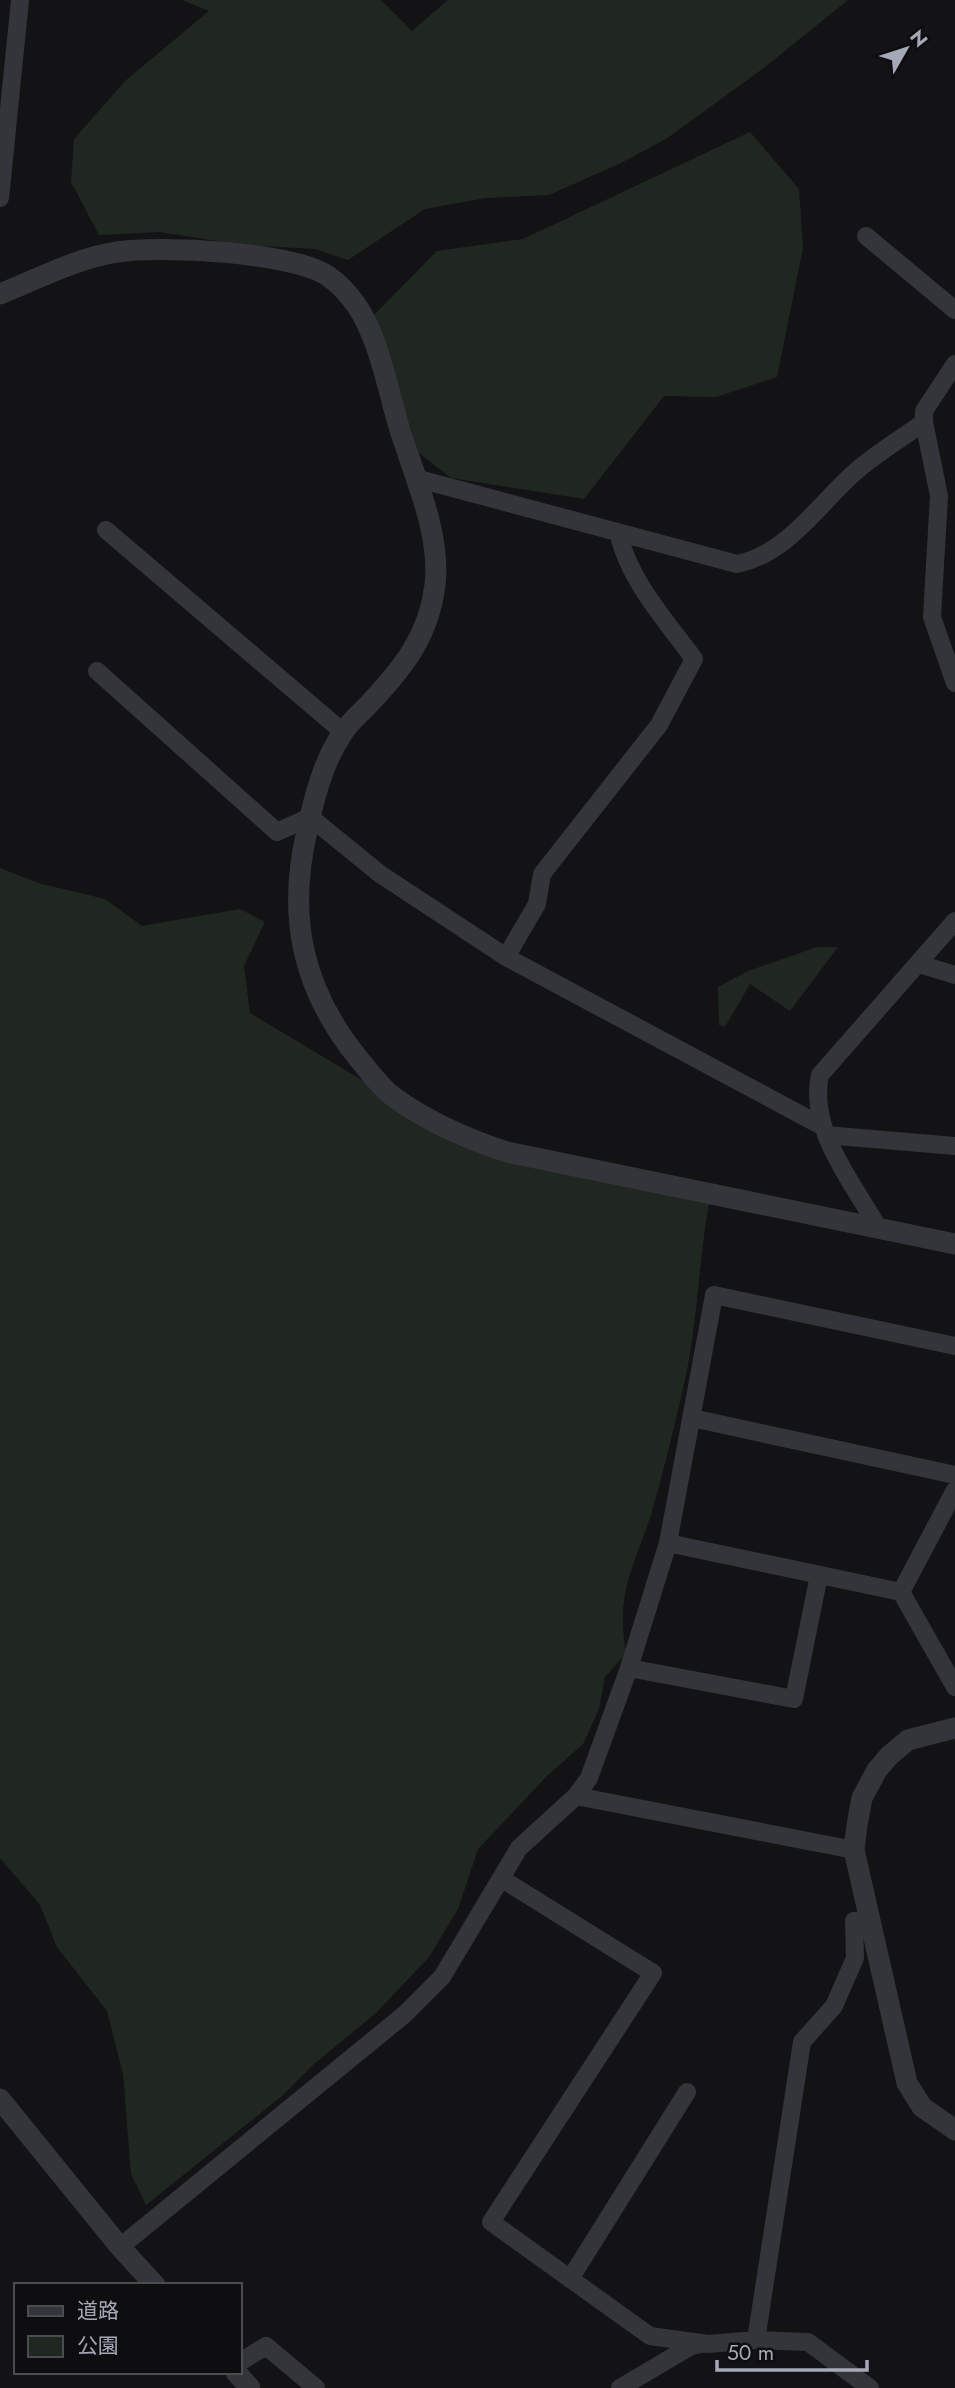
<svg xmlns="http://www.w3.org/2000/svg" width="955" height="2388" viewBox="0 0 955 2388" font-family="Jost,'Noto Sans JP',sans-serif">
<rect width="100%" height="100%" fill="#131315"/>
<!-- green -->
<path fill="#202721" d="M182 0H381L412 31 448 0H848L765 67 666 139 619 164 549 195 486 198 425 209 348 260 315 249 243 245 159 232 99 235 71 182 74 139 125 81 209 11Z
M750 132 799 189 803 248 777 377 716 397 664 396 584 499 451 478 419 453 373 316 437 251 523 239Z
M0 868 38 883 105 899 142 926 240 909 265 922 244 966 250 1013 417 1113 479 1143 710 1198C698 1261 698 1326 683 1389 674 1428 664 1469 653 1508 636 1565 615 1589 626 1653L605 1677 599 1709 583 1744 547 1776 478 1849 458 1909 429 1957 376 2013 314 2064 282 2096 146 2205 131 2174 123 2074 107 2011 57 1947 40 1905 0 1858Z
M817 947H838L790 1011 750 984 725 1027 719 1025 718 987 748 971Z"/>
<g fill="none" stroke-linecap="round" stroke-linejoin="round">
<!-- minor -->
<path stroke="#34353a" stroke-width="18" d="M0 198 20 0
M866 236 955 310
M955 364 924 411V422L939 496 932 617 955 683
M415 478 737 564C787 554 818 505 854 473 875 454 901 439 924 422
M106 530 343 732
M97 671 277 832 310 817 380 874 506 957 820 1125
M506 957 537 904 542 874 659 725 694 659C665 619 629 581 618 532
M919 964 955 975
M826 1135 955 1146
M879 1229C853 1183 808 1130 820 1075L955 921
M692 1418 955 1475
M668 1543 901 1592 955 1687
M901 1592 955 1490
M629 1668 794 1699 819 1575
M576 1796 854 1850
M502 1879 653 1973 491 2222 650 2336 708 2344 756 2340 808 2342 870 2388
M120 2247 405 2014 442 1977 519 1848 576 1796 589 1778 629 1668 668 1543 714 1295 955 1346
M570 2279 687 2092
M756 2340 802 2042 834 2006 855 1958 854 1921 869 1920
M240 2362 266 2346 316 2388
M620 2388 691 2346 701 2344"/>
<!-- tertiary -->
<path stroke="#34353a" stroke-width="21" d="M0 294C38 279 77 258 117 252 160 245 293 252 328 276 338 283 350 296 357 306 380 341 388 391 400 430 415 478 441 534 435 585 429 635 404 667 370 703 361 713 349 722 342 734 323 762 314 798 307 831 287 916 302 989 358 1058 369 1071 381 1088 395 1098 430 1123 467 1139 507 1152L955 1244
M955 1728 908 1740 889 1756 877 1770 862 1798 857 1825 854 1850 907 2083 922 2107 955 2130
M0 2099 120 2247 155 2285
M236 2372 250 2388"/>
</g>
<!-- legend -->
<rect x="14" y="2283" width="228" height="91" fill="#0e0e10" stroke="#4a4c52" stroke-width="2"/>
<rect x="28" y="2306" width="35" height="10" fill="#34353a" stroke="#4a4c52" stroke-width="2"/>
<text x="77" y="2318" font-size="21" fill="#a5a8b5">道路</text>
<rect x="28" y="2336" width="35" height="21" fill="#202721" stroke="#4a4c52" stroke-width="2"/>
<text x="77" y="2353" font-size="21" fill="#a5a8b5">公園</text>
<!-- north arrow -->
<g transform="translate(906 49) rotate(51)" stroke="#0e0e10" stroke-width="5" paint-order="stroke">
<path d="M0-5L12 26L0 18L-12 26Z" fill="#a5a8b5"/>
<text y="-10" font-size="19" font-weight="bold" text-anchor="middle" fill="#a5a8b5">N</text>
</g>
<!-- scale -->
<path d="M717 2360v10h150v-10" fill="none" stroke="#a5a8b5" stroke-width="3.5"/>
<text x="727" y="2360" font-size="21" fill="#a5a8b5" stroke="#0e0e10" stroke-width="5" paint-order="stroke">50 m</text>
</svg>
